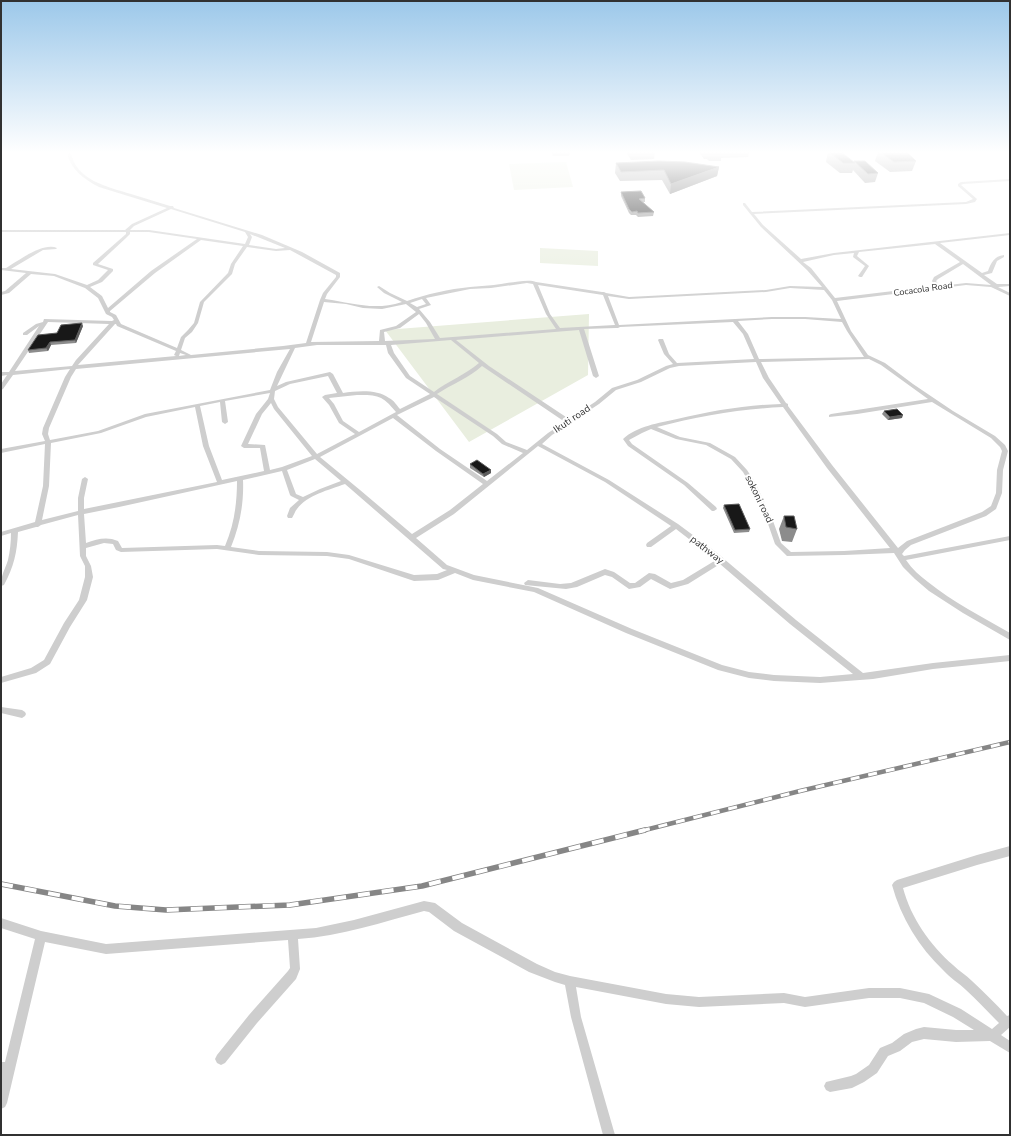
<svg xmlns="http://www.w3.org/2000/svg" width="1011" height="1136" viewBox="0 0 1011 1136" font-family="'Nunito Sans',sans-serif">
<rect width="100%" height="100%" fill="#fff"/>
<!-- green -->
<path fill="#e9eedf" d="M566 162 573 187 514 190 509 164Z
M540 248 598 251V266L540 263Z
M589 314 588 375 469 442 385 330Z"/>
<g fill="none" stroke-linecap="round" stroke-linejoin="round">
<!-- minor -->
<path fill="#cecece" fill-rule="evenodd" d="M67 152H71C75 180 108 187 131 194 144 198 157 202 170 206H173L174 208 262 235 302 252 340 273V277L327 294 325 299C353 303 374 311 402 302L384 293 377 287 379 286 390 293 407 301C427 294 449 289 470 287 478 286 486 286 494 285 504 284 529 278 536 282L602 292H604L606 293 629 297 766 290 790 286 822 287 807 270 761 227 743 205V203H745L752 212 966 202 973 199 958 186V184L961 182 1010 179V181L963 184 961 185 977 199 975 202 966 204 754 214 763 225 801 259 834 253 1010 233V235L940 243 982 273 988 271C991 263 994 256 1004 255V257L997 261 992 273 984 275 997 284H1010V286L998 287 1010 293V296L991 287 966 285 837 301 851 331 868 355 885 363 913 384 953 411 995 436 1005 445 1008 451 1003 470 1002 493 996 509 986 516 911 545 905 550 902 554 904 556 1010 536V540L906 560C912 569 920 576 928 582 953 602 982 617 1010 633V640L963 613 929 591 915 579 903 567 894 553 844 555 787 556 775 544 767 521 750 484 743 472 731 459 706 445 676 439 651 429 642 433 629 440 632 444 688 483 716 507 717 509 714 511H712L684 485 628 446 623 439C637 426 659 423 677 419 712 411 745 405 781 404L763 378 756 362 679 366 670 368 641 382 616 390 599 404 552 435 542 444 609 480 678 524 717 553 796 620 863 673 933 663 1010 655V661L933 669 873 679 820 683 774 681 749 678 718 670 626 633 534 592 473 580 455 573 438 580 414 581 349 559 327 556 259 555 217 549 121 552 116 550 113 544 104 543 86 548V556L91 566 93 577 87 600 70 627 50 664 36 673 1 683V677L31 668 44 660 64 623 79 600 85 577V566L80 556 78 515 41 525 38 527H36L18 532C17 553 14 566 4 585L1 586C1 574 5 570 8 560 10 551 11 542 11 533L1 536V532L35 522 43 486 45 444 1 453V449L45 441 42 434 43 428 65 377 70 369 13 375 3 389 1 390V384L7 375 1 376V372H9L39 326 27 335H23V333L36 324 43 322 44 319 112 321 114 320 112 317 106 314 98 298 85 288 54 276 31 274 9 293 1 295V292L5 291 26 273 1 270V268H6C18 261 43 242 57 248L56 249 43 250 11 269 55 274 87 285 98 280 108 270 93 265V263L126 234V232H1V230H125L132 224 167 208 99 187C84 179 70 169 67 152ZM171 209 245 232 248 237 245 244 149 230H130L134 226ZM130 232H149L197 239 151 271 108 308 102 296 90 287 102 282 113 271V269L98 264 126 238 130 234ZM250 234 285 248 276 249 249 245 252 237ZM201 240 243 246 231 264 228 273 200 302 194 323 188 330 181 337 177 348 121 324 116 315 110 312V311L155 273ZM935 244 960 262 934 277 932 281 935 286 835 298 811 268 803 262 834 255 854 253 853 257 865 266 858 276 860 277H862L869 266 857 256 859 252ZM247 247 276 251 290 250 336 275V277L323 293 320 300 306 343 283 346 191 355 181 350 185 338 192 332 198 323 204 302 232 274 235 264ZM963 264 991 285 966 283 940 286 936 281 938 279ZM527 283 533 284 546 314 556 329 440 338 430 322 419 309 431 305 426 298 470 289 491 288ZM538 285 603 295 615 325 560 328 550 314ZM790 288 824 290 832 300 841 319 805 317H772L619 325 608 296 629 299 766 292ZM422 299 426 304 417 307 410 303ZM324 302 346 304 363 308 382 309 406 304 416 312 396 326 380 330 379 341 311 342ZM419 314 426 323 435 339 385 341 384 332 400 328ZM772 319H805L842 322 847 331 864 357 759 359 748 334 738 321ZM48 322 109 324 76 360 72 366 15 371ZM733 322 743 334 754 359 677 363 669 354 663 339H659L658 340 664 354 673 364 666 366 637 380 612 388 595 402 569 419 489 366 456 340 579 330 593 376 596 378 599 376 584 329 616 328H618L620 327ZM115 324H116L117 326 176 351 174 355 176 356 78 365ZM451 340 479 363C465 375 448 381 434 392L410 376 394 353 391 345ZM317 345H386L388 353 406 378 430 394 400 409C397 406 394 400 389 398 377 389 357 391 343 393L333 374 330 372 286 382 277 386 295 348ZM290 349 277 372 270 390 145 414 98 431 50 440 48 434 49 428 71 377 76 369ZM180 353 186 355 179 356ZM869 359 881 365 928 399 831 414 829 415V417L857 414 932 402 991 438 1000 447 1002 451 997 470 996 493 991 506 982 512 907 541 898 548 832 465 788 406V404L786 403 769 378 761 362ZM482 366 485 368 565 422 548 433 527 450 506 442 497 434 437 394C452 384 469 378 482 366ZM328 376 337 393 325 395 322 397 329 405 339 423 355 434 317 454 278 407 274 399 275 391 290 384ZM270 393 268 399 256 414 241 446 244 448H260L264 471 222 480 209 446 200 406 220 402 222 422 225 424 228 422 225 401ZM357 395C378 395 382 395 396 412L359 432 343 421 334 404 329 398ZM434 397 493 436 502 444 523 453 487 481 440 449 397 415ZM271 403 274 409 312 456 282 467 270 470 265 445 248 444 262 414ZM195 407 203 446 217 482 84 509V498L88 479 85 477 82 479 78 498V511L42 520 49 486 51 443 101 433 146 417ZM783 407 827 468 890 548 844 551 791 552 781 543 773 521 756 484 747 470 735 457 710 443 680 437 657 427C699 416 740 409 783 407ZM393 418 436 451 483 484 450 510 412 534 360 490 320 457ZM538 446 605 482 671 526 647 543 646 545 647 547H651L676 529 716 560 683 580 671 583 655 574 649 573 635 583H630L614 572 605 569 571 583 560 584 528 580 524 583 525 585 566 589 577 587 605 575 612 577 629 589 640 587 651 579 670 589 688 584 720 564 790 624 853 674 820 677 774 675 749 672 722 665 632 629 538 588 474 575 447 565 416 538 454 514ZM315 459 341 481 320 489 303 497 296 494 287 470ZM282 471 290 495 291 496 299 500 290 508 287 516 288 518H292C294 515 295 511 297 509 307 495 329 490 345 484L443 569 447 570 437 574 414 575 349 555 327 552 259 551 231 547C240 525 244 503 243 480ZM237 481C237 504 234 525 225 546L217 545 122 548 118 541C107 536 97 539 86 543L84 514 119 507Z
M1 707 22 710 25 712 26 714 25 716 22 718 1 713Z
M1010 846V856L977 865 903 888C911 918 930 945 953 965 959 971 966 975 972 981 984 992 996 1004 1007 1016L1010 1015V1027L1001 1035 1010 1041V1053L990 1041 956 1042 924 1039 912 1042 900 1051 888 1056 877 1073 864 1082 852 1088 830 1092 826 1090 824 1086 826 1082 851 1076 856 1074 869 1065 880 1048 892 1043 904 1034 916 1029 924 1027 956 1030H974L953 1017 924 1003 900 998H869L805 1007 784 1003 699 1007 666 1004 576 987 581 1017 615 1135H603L571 1017 565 985 555 982 529 972 454 931 429 912 424 911C383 922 341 936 298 939L300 969 296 979 257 1023 225 1063 221 1065 217 1063 215 1059 217 1055 249 1015 288 971 290 968 288 940 106 954 45 942 7 1103 5 1107 1 1109V1079L2 1073 1 1074V1062H5L35 939 1 928V918L41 931 106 944 316 928 354 920 424 901 435 903 462 923 537 964 555 972 570 976 666 994 699 997 784 993 805 997 869 988H900L929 994 961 1009 992 1029 999 1023C988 1012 978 1001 966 990 959 983 950 978 943 970 919 947 901 918 892 885L894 882 897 880 977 855Z"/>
<!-- rail-far1 casing -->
<g stroke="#868686" stroke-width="4.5">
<path id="rail-far1" d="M641 831 800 791 1010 742"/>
</g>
<!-- rail casing -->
<g stroke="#868686" stroke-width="5.5">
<path id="rail" d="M1 884 115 906 166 910 290 905 422 886 645 830"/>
</g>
<!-- rail-far1 -->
<use href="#rail-far1" stroke="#fff" stroke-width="3" stroke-dasharray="9" stroke-linecap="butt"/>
<!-- rail -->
<use href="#rail" stroke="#fff" stroke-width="4" stroke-dasharray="12" stroke-linecap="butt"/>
</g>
<!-- wall -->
<path fill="#8c8c8c" d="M551 152H570L569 156H553Z
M626 152H655L654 159 631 160Z
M699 152H749L748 157 721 158V161H709L707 159H704Z
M828 152H841L854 162V161L878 173 875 182 865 183 853 170 852 173H840L826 162Z
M878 152H907L916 161 912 171 890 172 875 161Z
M616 163 719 167 717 176 670 194 662 180 620 181 615 173Z
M621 192 645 198V202H643L654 212 653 216 638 217 636 215H631L629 213 621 196Z
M83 326 76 343 51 345 48 351 29 353 28 350 57 333Z
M884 411 902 418 888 420 882 414Z
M470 464 491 473 484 477 470 468Z
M724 505 750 529 749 532 734 533 723 508Z
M784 516 797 529 792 542 782 541 779 529Z"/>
<!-- shaded-wall -->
<path fill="#5d5d5d" d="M719 167 717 176 670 194 671 184Z
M82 323 83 326 76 343 75 340Z
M50 342 51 345 48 351 46 348Z
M903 415 902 418 888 420 890 417Z
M491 470V473L484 477 483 474Z"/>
<!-- building -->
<path fill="#181818" stroke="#5d5d5d" d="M709 152H721L722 153 710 154Z
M829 152H841L855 163H843Z
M880 152H907L916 161 894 162Z
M659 161 685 162 719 167 671 184 664 170 621 172 616 163Z
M854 161H865L878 173 868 174Z
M641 191 645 198 639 199 654 212 638 213 637 211 632 212 629 209 621 192Z
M82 323 75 340 50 342 46 348 28 350 38 335 57 333 61 325Z
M897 409 903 415 890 417 884 411Z
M477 460 491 470 483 474 470 464Z
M739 504 750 529 735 530 724 505Z
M784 516H794L797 529 786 527Z"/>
<!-- sky -->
<linearGradient id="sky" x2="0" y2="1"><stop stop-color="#9cc8ea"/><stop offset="0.49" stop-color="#fff"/><stop offset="1" stop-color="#fff" stop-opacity="0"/></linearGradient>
<rect width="1011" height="311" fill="url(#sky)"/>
<g text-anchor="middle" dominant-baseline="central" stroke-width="4" stroke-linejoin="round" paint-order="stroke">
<!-- far-street labels -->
<g font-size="9" fill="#313131" stroke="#fff">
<text transform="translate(923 289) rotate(-8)">Cocacola Road</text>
</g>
<!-- street labels -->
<g font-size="10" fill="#313131" stroke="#fff">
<text transform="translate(572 419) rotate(-34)">Ikuti road</text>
<text transform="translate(759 499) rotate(64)">sokoni road</text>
<text transform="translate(707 550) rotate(38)">pathway</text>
</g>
</g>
<!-- border -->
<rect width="1011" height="1136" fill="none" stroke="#313131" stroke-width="4"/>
</svg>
